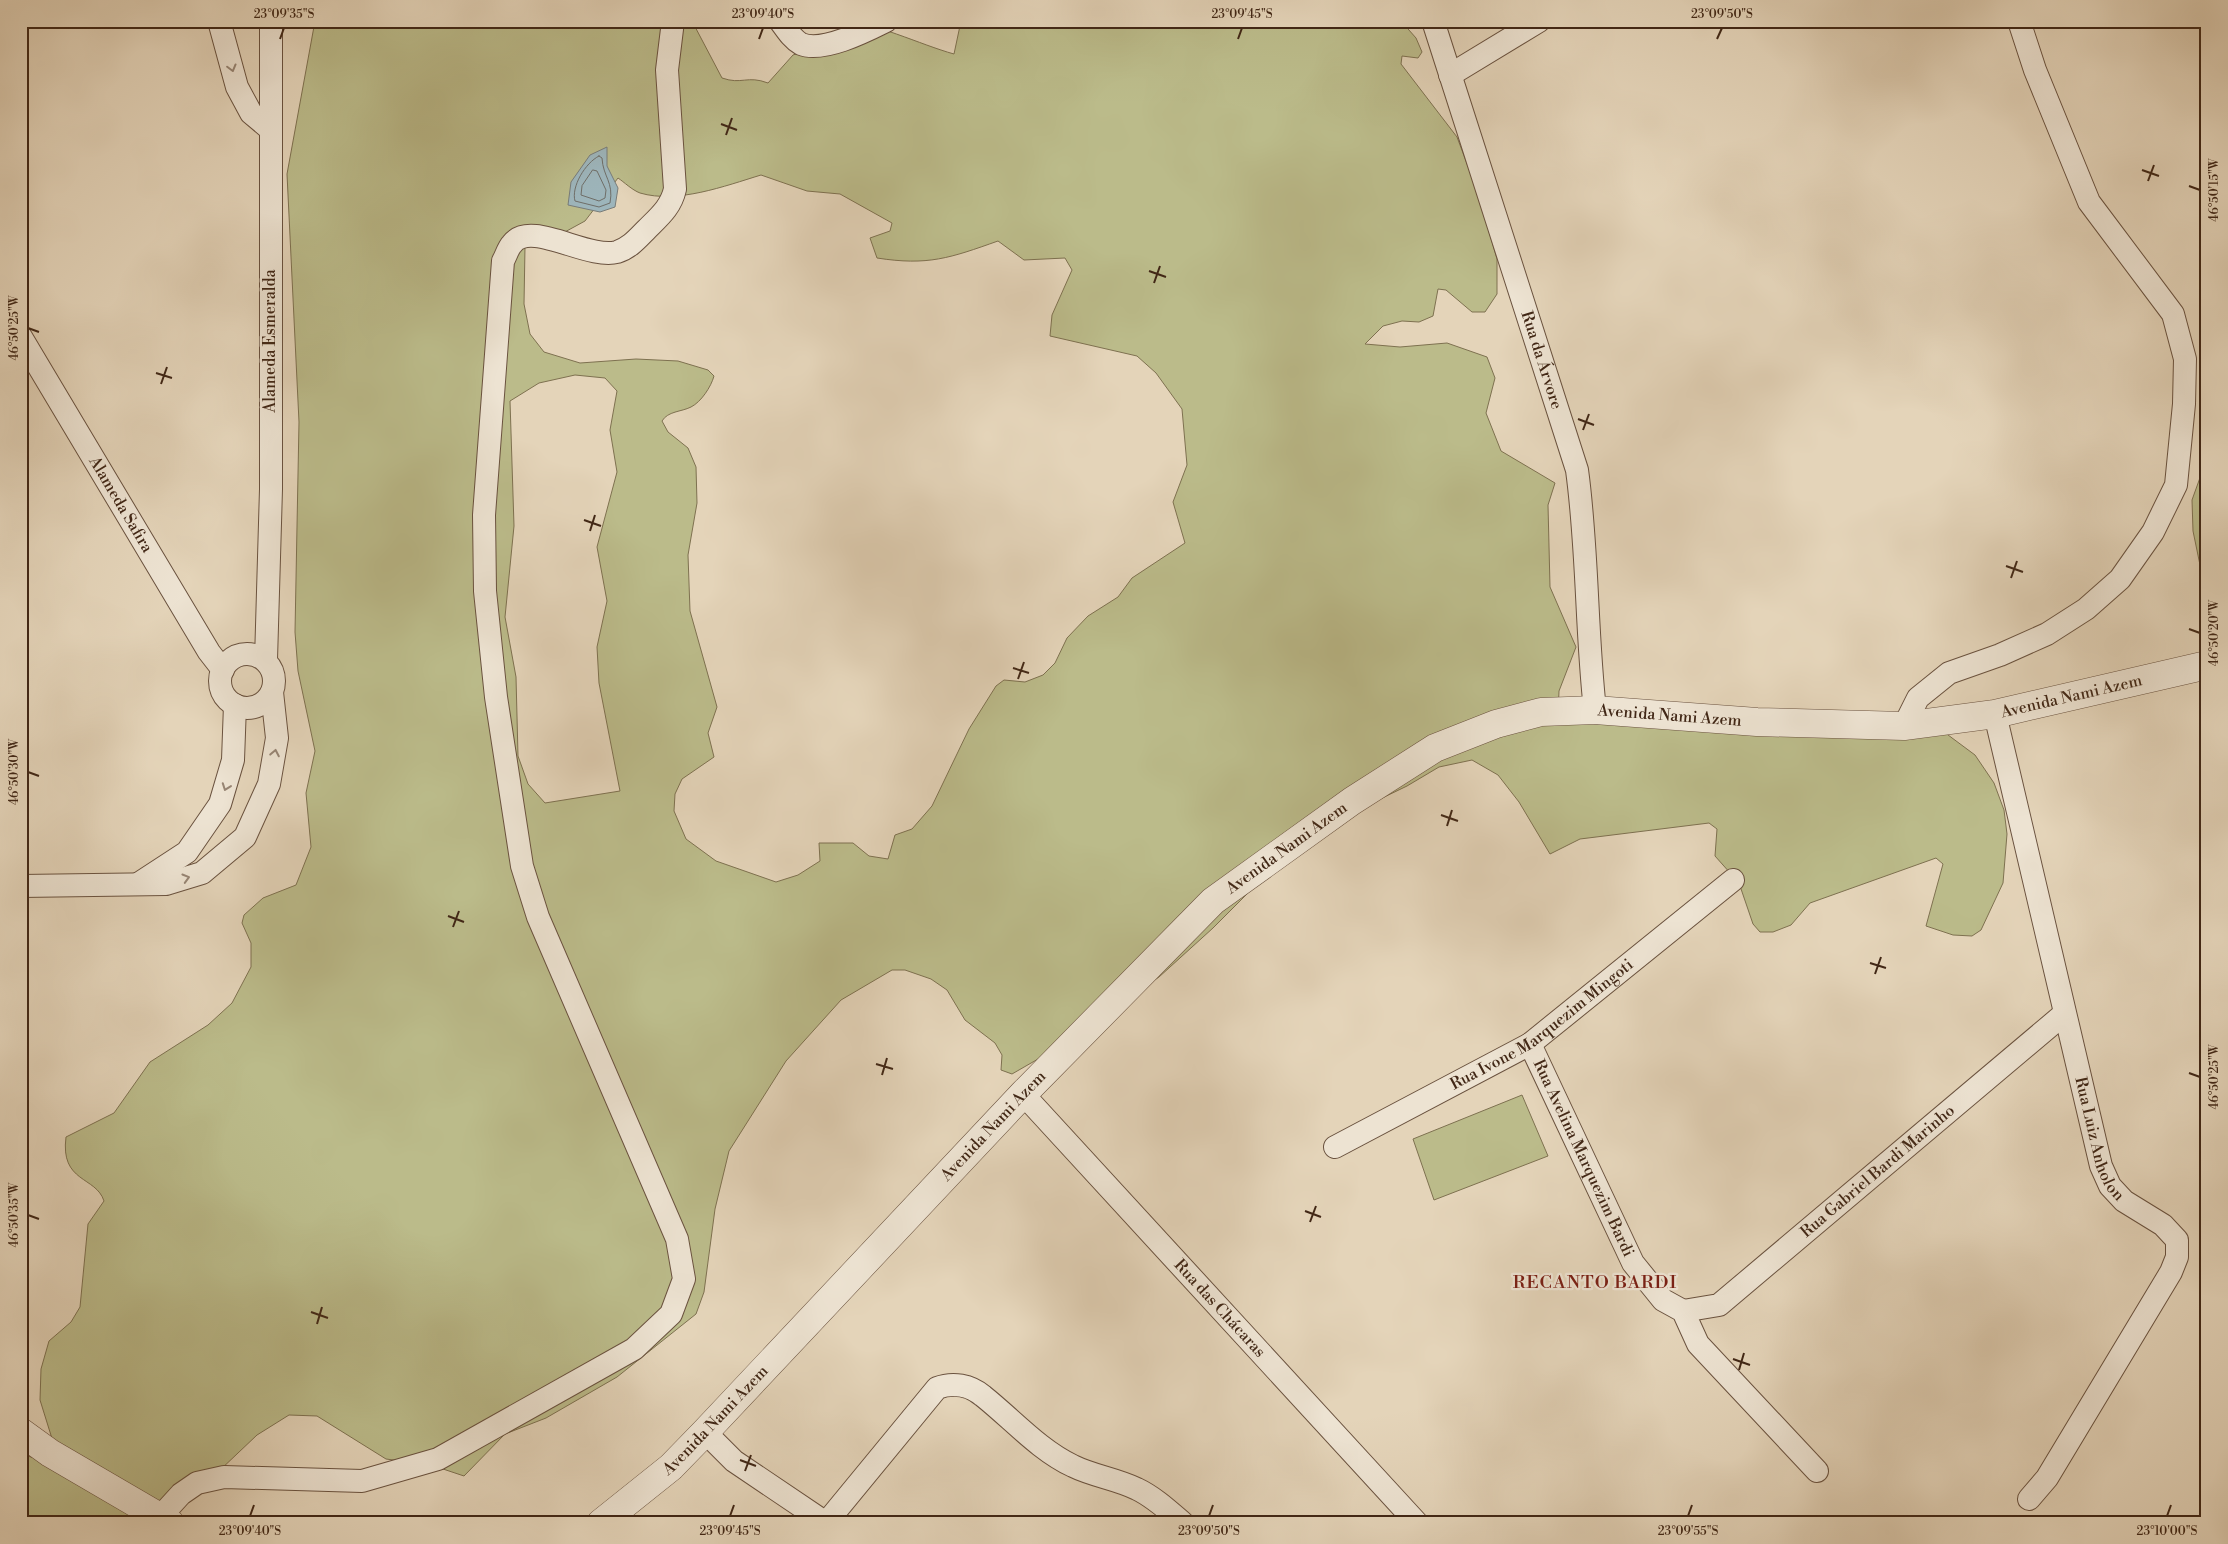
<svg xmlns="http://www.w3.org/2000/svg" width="2228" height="1544" viewBox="0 0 2228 1544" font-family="'Libre Bodoni',serif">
<rect width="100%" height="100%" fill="#e4d4b9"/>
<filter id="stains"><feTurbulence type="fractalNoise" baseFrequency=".004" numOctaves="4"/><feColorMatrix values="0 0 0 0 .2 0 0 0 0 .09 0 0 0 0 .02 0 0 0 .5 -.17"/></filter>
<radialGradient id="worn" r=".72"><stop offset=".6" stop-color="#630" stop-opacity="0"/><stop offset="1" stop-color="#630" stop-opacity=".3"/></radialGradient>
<!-- green -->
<path fill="#bbbb8a" stroke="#7e7150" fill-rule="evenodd" d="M315 21H692L722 78C742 85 747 75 768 83L793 55 842 38 845 31 841 21C872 21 921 45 954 54L961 21H1401L1416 38 1422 52 1418 58 1402 56 1401 64 1457 137 1478 193 1497 259V294L1485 312H1472L1446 290 1438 289 1433 316 1419 322 1402 321 1383 326 1365 344 1400 347 1447 343 1487 357 1495 378 1486 413 1501 451 1555 483 1548 505 1550 587 1576 647 1559 691 1558 716 1595 724 1940 729 1975 755 1994 783 2004 810 2007 834 2003 883 1981 930 1972 936 1953 935 1926 926 1943 864 1936 858 1810 903 1791 925 1773 932H1760L1753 924 1739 883 1715 856 1717 829 1709 823 1580 839 1550 854 1519 802 1498 775 1472 760 1439 767 1407 786 1347 815 1263 878 1213 928 1159 977 1045 1055 1012 1074 1001 1070 1002 1055 995 1043 965 1020 947 990 931 979 905 970H892L841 1000 786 1061 729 1151 715 1209 704 1292 696 1314 617 1377 546 1418 505 1434 464 1476 431 1465 386 1459 317 1416 289 1415 257 1435 181 1507 152 1523H21V1454L44 1461 54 1445 40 1400 41 1369 49 1341 71 1322 80 1307 88 1224 104 1201C96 1176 60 1183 66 1137L114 1113 150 1062 208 1025 232 1003 251 967V943L242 923 244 915 263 898 296 885 311 847 306 793 315 751 298 671 295 632 299 422 287 174ZM761 175 807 191 840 194 892 223 890 231 870 238 877 258C928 266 950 258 998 241L1024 260 1065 258 1072 270 1052 315 1050 336 1137 356 1156 373 1182 409 1187 465 1173 502 1185 543 1132 578 1118 597 1088 616 1067 638 1055 663 1043 675 1025 682 1004 680 996 686 969 729 932 806 912 829 895 835 888 859 869 856 853 843H819L820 861 798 875 776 882 716 861 686 839 674 811 675 794 682 779 714 757 708 733 717 707 690 611 688 555 697 503 696 467 688 448 668 432 662 421C668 411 681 412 691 407 701 402 711 387 714 376L708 370 678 361 636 359 580 363 544 352 530 334 524 304 525 247 563 233 585 221 618 178C624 182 632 190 640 193 677 204 725 186 761 175ZM575 375 605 378 617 391 610 430 617 472 597 547 607 601 597 647 599 683 620 791 545 803 528 784 518 756 516 677 505 617 514 526 510 401 539 383Z
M2207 426V572L2200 565 2193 531 2192 500 2206 461Z
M1522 1095 1548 1156 1434 1200 1413 1139Z"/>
<!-- water -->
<path fill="#9db5bb" stroke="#787c79" d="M607 147V166L618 188 615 207 600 212 568 205 571 182 590 155Z"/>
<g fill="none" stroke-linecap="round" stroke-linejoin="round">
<!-- shore -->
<path stroke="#6f6e68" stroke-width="1" d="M599 156 602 158C603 177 614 182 610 203L599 207 575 201C571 187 585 163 599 156Z
M593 170 597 171 606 190 605 198 599 201 581 195 582 186Z"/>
<!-- minor casing -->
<g stroke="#6a523f" stroke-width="24">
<g id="minor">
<path d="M219 21 237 87 251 113 270 129"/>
<path d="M780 21C786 29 792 39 801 44 823 53 866 31 886 21"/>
<path id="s1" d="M1433 21 1577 470C1588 550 1586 630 1595 710"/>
<path d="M1450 75 1539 21"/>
<path id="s2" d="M21 337 209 652 223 670"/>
<circle cx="247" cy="681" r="27"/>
<path d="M266 660 271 489V21"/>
<path id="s3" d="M1995 714 2101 1166 2110 1186 2124 1201 2163 1225 2177 1240V1257L2171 1272 2047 1478 2029 1499"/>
<path d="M1904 726 1918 698 1949 673 2000 655 2047 634 2086 609 2120 579 2153 532 2176 485 2184 404 2185 359 2173 314 2089 202 2035 70 2019 21"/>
<path d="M138 884 187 852 220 804 233 760 235 705"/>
<path d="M21 886 166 884 202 873 245 837 269 784 277 738 272 692"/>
<path id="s4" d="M1530 1044 1633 1263 1663 1300 1683 1311 1698 1344 1817 1471"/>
<path id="s5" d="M1023 1094 1417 1523"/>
<path id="s6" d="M1335 1147 1530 1044 1733 880"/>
<path id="s7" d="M1683 1311 1719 1305 2064 1014"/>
<path d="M705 1432 734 1461 826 1523"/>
<path d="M160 1517 181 1494 197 1483 224 1477 362 1481 438 1459 634 1349 671 1314 684 1279 677 1239 538 917 522 866 496 697 485 591 484 515 503 261C506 256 508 248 512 244 530 219 588 260 617 252 630 248 638 238 647 229 660 216 671 207 675 189L667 70 673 21"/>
<path d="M826 1523 937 1388C953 1382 970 1385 983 1396 1012 1419 1039 1450 1073 1466 1093 1476 1117 1479 1137 1489 1154 1497 1169 1511 1183 1523"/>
</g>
</g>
<!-- tertiary casing -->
<g stroke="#6a523f" stroke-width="29">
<g id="tertiary">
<path d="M21 1432 50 1453 170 1523"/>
<path id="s8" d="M601 1523 671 1467 705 1432 1023 1094 1213 901 1352 801 1435 748 1496 724 1541 712 1595 710 1757 722 1904 726 1995 714 2207 665"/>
</g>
</g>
<!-- minor -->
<use href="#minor" stroke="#ede3d2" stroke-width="22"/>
<!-- tertiary -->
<use href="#tertiary" stroke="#ede3d2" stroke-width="28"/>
</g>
<!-- one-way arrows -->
<defs><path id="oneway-chevron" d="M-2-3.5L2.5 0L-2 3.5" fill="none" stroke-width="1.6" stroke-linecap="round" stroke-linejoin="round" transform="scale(1.25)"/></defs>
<g stroke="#978574">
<use href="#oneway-chevron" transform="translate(232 68) rotate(75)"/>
<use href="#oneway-chevron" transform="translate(275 753) rotate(-79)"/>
<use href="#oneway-chevron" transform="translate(226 787) rotate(110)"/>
<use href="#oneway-chevron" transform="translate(186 878) rotate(-16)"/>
</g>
<!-- ticks -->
<path fill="none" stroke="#412716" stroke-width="2" d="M280 39 284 28M759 39 763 28M1238 39 1242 28M1717 39 1722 28M721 124 737 130M726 135 732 118M2142 170 2159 176M2148 181 2154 165M2189 186 2200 190M1149 271 1166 277M1154 283 1160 266M28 328 39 332M156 373 172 378M161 384 167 367M1578 419 1594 425M1583 430 1589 414M584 520 601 526M590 531 595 515M2006 566 2023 572M2011 578 2017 561M2189 629 2200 633M1013 668 1029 673M1018 679 1024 662M28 772 39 776M1441 815 1458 821M1447 826 1452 810M448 916 464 922M453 927 459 911M1870 963 1886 968M1875 974 1881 957M876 1064 893 1069M2189 1073 2200 1077M882 1075 887 1058M1305 1211 1321 1217M28 1215 39 1219M1310 1222 1316 1206M311 1312 328 1318M317 1324 322 1307M1733 1359 1750 1365M1739 1370 1744 1353M740 1460 756 1466M745 1471 751 1455M250 1516 254 1505M730 1516 734 1505M1209 1516 1213 1505M1688 1516 1692 1505M2167 1516 2171 1505"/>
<g text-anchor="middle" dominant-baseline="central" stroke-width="4.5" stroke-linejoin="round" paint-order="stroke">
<!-- street labels -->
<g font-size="16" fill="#412716" stroke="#ede3d2">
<text transform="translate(270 341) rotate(-90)">Alameda Esmeralda</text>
<text stroke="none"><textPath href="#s1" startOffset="356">Rua da Árvore</textPath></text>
<text stroke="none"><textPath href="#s2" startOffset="195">Alameda Safira</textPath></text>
<text stroke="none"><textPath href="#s8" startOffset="1789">Avenida Nami Azem</textPath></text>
<text stroke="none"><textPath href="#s8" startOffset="1384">Avenida Nami Azem</textPath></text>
<text stroke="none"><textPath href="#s8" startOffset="964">Avenida Nami Azem</textPath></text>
<text stroke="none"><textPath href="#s6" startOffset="241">Rua Ivone Marquezim Mingoti</textPath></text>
<text stroke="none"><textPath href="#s8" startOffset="559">Avenida Nami Azem</textPath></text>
<text stroke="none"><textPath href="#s3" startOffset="438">Rua Luiz Anholon</textPath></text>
<text stroke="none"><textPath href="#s4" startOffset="126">Rua Avelina Marquezim Bardi</textPath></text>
<text stroke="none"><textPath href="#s7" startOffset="244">Rua Gabriel Bardi Marinho</textPath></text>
<text stroke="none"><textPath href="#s5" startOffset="291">Rua das Chácaras</textPath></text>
<text stroke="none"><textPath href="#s8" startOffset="154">Avenida Nami Azem</textPath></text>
</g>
<!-- neighbourhood labels -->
<g font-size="18" letter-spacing="1" fill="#7a1f14" stroke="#ede3d2">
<text x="1595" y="1282">RECANTO BARDI</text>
</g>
</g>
<!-- margin -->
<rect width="2228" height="1544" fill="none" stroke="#e4d4b9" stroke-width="55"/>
<rect x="28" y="28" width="2172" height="1488" fill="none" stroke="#412716" stroke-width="2"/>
<g font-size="12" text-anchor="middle" fill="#412716">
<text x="284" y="18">23°09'35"S</text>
<text x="763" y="18">23°09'40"S</text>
<text x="1242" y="18">23°09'45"S</text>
<text x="1722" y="18">23°09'50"S</text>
<text transform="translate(2214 190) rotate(-90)" y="4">46°50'15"W</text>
<text transform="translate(14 328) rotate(-90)" y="4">46°50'25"W</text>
<text transform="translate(2214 633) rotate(-90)" y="4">46°50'20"W</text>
<text transform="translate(14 772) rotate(-90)" y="4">46°50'30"W</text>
<text transform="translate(2214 1077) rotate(-90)" y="4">46°50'25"W</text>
<text transform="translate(14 1215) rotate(-90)" y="4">46°50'35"W</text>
<text x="250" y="1535">23°09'40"S</text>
<text x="730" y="1535">23°09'45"S</text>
<text x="1209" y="1535">23°09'50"S</text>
<text x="1688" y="1535">23°09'55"S</text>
<text x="2167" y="1535">23°10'00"S</text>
</g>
<rect width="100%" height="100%" filter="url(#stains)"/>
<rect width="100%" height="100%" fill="url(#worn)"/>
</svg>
